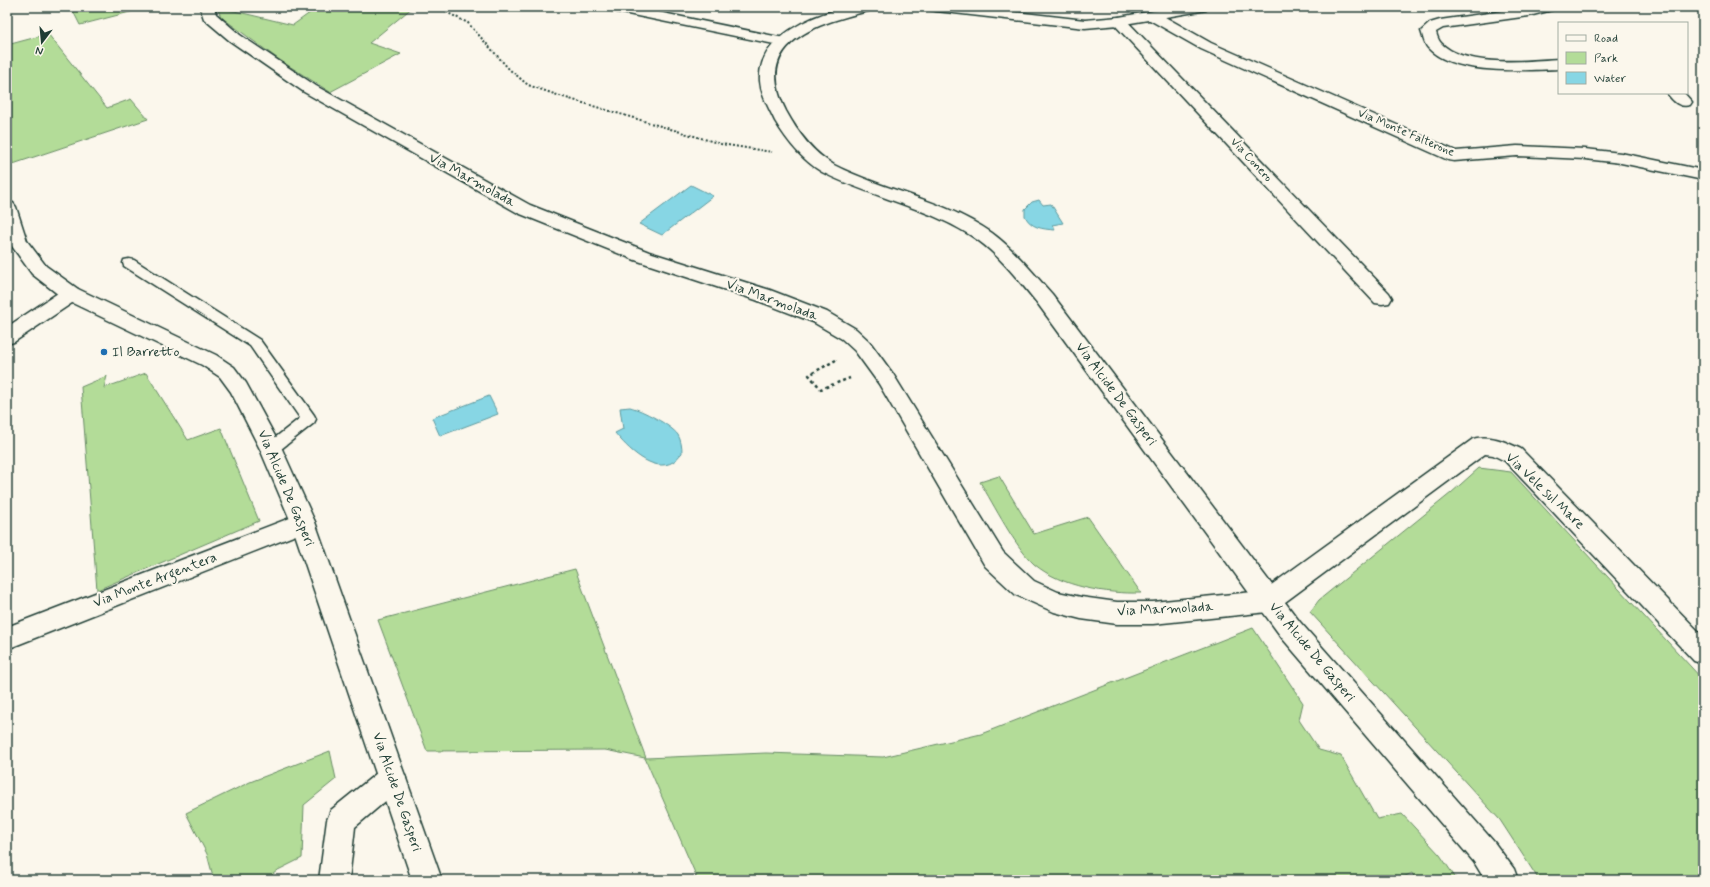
<svg xmlns="http://www.w3.org/2000/svg" width="1710" height="887" viewBox="0 0 1710 887" font-family="Mynerve,sans-serif">
<rect width="100%" height="100%" fill="#fbf7ec"/>
<filter id="ink" filterUnits="userSpaceOnUse"><feTurbulence type="fractalNoise" baseFrequency=".025" numOctaves="2"/><feDisplacementMap in="SourceGraphic" scale="8" xChannelSelector="R" yChannelSelector="G"/><feConvolveMatrix kernelMatrix="1 2 1 2 8 2 1 2 1" color-interpolation-filters="sRGB"/></filter>
<g filter="url(#ink)">
<!-- green -->
<path fill="#b3dc98" stroke="#698c66" d="M71 7H149L80 25Z
M217 7H234L230 10 293 25 318 7H413L369 43 401 54 330 92 278 59 221 17Z
M48 34 107 108 131 99 148 119 13 164 7 148V45Z
M146 373 188 440 221 428 259 521 97 590 81 387 107 376 104 388Z
M1479 468 1511 472 1703 680V880H1539L1500 820 1310 612 1319 600 1451 493Z
M999 476 1034 534 1088 517 1141 593C1107 594 1061 587 1034 564 1015 547 994 505 980 482Z
M575 569 646 758 766 753 883 757 981 734 1253 628 1303 703 1299 720 1319 750 1341 756 1377 819 1402 814 1440 855 1457 880H1416L1412 873 1397 880H698L645 758 605 750 427 751 378 620Z
M330 751 336 779 304 805 302 858 278 870 266 880H214L207 854 186 813 250 782Z"/>
<!-- water -->
<path fill="#87d6e4" stroke="#5d999e" d="M691 185 713 196 662 235 639 224Z
M1039 200 1043 205 1051 204 1063 223 1052 225 1055 230C1042 229 1031 228 1025 216V209L1032 202Z
M489 396 498 414 440 436 432 418Z
M630 407C642 410 671 425 678 435 681 440 682 447 682 453 679 456 676 460 673 462 653 474 627 448 615 433L623 429 620 408Z"/>
<g fill="none" stroke-linecap="round" stroke-linejoin="round">
<!-- service casing -->
<g stroke="#1f3d34" stroke-width="3">
<path id="service" d="M129 259 134 260 260 340 314 415 316 419 314 423 276 453 271 455 266 453 263 449 266 445 300 418 250 346 124 266 123 263 124 260Z"/>
</g>
<!-- minor casing -->
<g stroke="#1f3d34" stroke-width="3">
<path id="minor" d="M200 7H214L216 14 240 35 316 86 530 205 649 252 770 290 827 312 856 329 869 341 893 374 1003 552 1034 581 1058 592 1081 597 1117 602H1153L1263 591 1473 439C1490 434 1506 442 1521 449L1703 636V664L1694 661 1505 461 1493 455 1485 454 1277 608 1268 612 1153 624H1117L1081 619 1054 612 1016 595 985 566 879 384 855 351 842 339 813 322 756 300 635 260 518 213 304 92 230 41 204 19Z
M606 7H634L784 38 789 39 791 42 789 45 784 46 613 11 608 10Z
M1531 7H1554L1552 10 1529 16 1443 28 1436 32C1437 36 1439 41 1441 43 1465 68 1528 61 1559 59V69C1524 70 1454 76 1428 48 1424 44 1423 36 1421 31L1430 23 1440 20Z
M1153 12 1158 13 1211 43 1456 151 1517 146 1585 149 1621 153 1703 170V180L1621 163 1585 159 1517 156 1454 161 1448 160 1201 49 1148 19 1146 16 1148 13Z
M1119 17 1124 18 1389 293 1392 298 1389 303 1382 304 1375 303 1114 24 1112 21 1114 18Z
M1667 93H1684L1692 102 1690 105C1679 108 1673 101 1667 93Z
M71 288 78 289 81 294 78 299 14 342 7 344V327L64 289Z
M303 513 311 515 315 522 311 529 7 649V627Z
M392 765 402 769 406 778 402 787 355 827 349 880H319L327 820 331 810 382 769Z"/>
</g>
<!-- tertiary casing -->
<g stroke="#1f3d34" stroke-width="3">
<path id="tertiary" d="M847 7H874L872 10C820 23 750 41 786 111 798 133 812 152 834 165 885 191 945 200 992 233 1015 250 1033 273 1052 294L1300 622 1494 842 1514 869 1518 880H1485L1474 862 1282 638 1038 304C1020 282 1002 258 979 241 933 208 872 198 822 172 802 160 787 141 775 121 769 108 761 95 760 81 757 37 813 15 847 7Z
M929 7H971L1085 20 1119 17 1176 7H1208L1206 10 1201 11 1119 25 1085 28 936 11 931 10Z
M7 202 13 203 16 207 27 241 46 266 78 289 216 355 234 367 246 383 282 449 315 522 442 880H412L291 522 260 449 231 392 220 377 202 365 64 299 32 274 9 242 7 236Z"/>
</g>
<!-- path-far1 -->
<path stroke="#1f3d34" stroke-width="2" stroke-dasharray="2 2" stroke-linecap="butt" d="M446 12 468 23 509 69 528 85 563 97 721 144 772 152"/>
<!-- path -->
<path stroke="#1f3d34" stroke-width="2.5" stroke-dasharray="3 3" stroke-linecap="butt" d="M836 360 809 375 821 389 850 378"/>
<!-- service -->
<use href="#service" fill="#fbf7ec" fill-rule="evenodd"/>
<!-- minor -->
<use href="#minor" fill="#fbf7ec" fill-rule="evenodd"/>
<!-- tertiary -->
<use href="#tertiary" fill="#fbf7ec" fill-rule="evenodd"/>
</g>
</g>
<!-- markers -->
<circle fill="#1f6fb2" stroke="#fbf7ec" stroke-width="1.5" cx="104" cy="352" r="4"/>
<g text-anchor="middle" dominant-baseline="central" stroke-width="4" stroke-linejoin="round" paint-order="stroke">
<!-- far-street labels -->
<g font-size="12" fill="#1f3d34" stroke="#fbf7ec">
<text transform="translate(1406 133) rotate(23)">Via Monte Falterone</text>
<text transform="translate(1251 160) rotate(47)">Via Conero</text>
</g>
<!-- street labels -->
<g font-size="14" fill="#1f3d34" stroke="#fbf7ec">
<text transform="translate(472 180) rotate(29)">Via Marmolada</text>
<text transform="translate(772 300) rotate(20)">Via Marmolada</text>
<text transform="translate(1116 394) rotate(53)">Via Alcide De Gasperi</text>
<text transform="translate(286 488) rotate(67)">Via Alcide De Gasperi</text>
<text transform="translate(1545 491) rotate(44)">Via Vele sul Mare</text>
<text transform="translate(155 580) rotate(-21)">Via Monte Argentera</text>
<text transform="translate(1165 609) rotate(-3)">Via Marmolada</text>
<text transform="translate(1312 652) rotate(50)">Via Alcide De Gasperi</text>
<text transform="translate(397 792) rotate(71)">Via Alcide De Gasperi</text>
</g>
<!-- poi labels -->
<g font-size="14" fill="#1f3d34" stroke="#fbf7ec" text-anchor="start">
<text x="112" y="352">Il Barretto</text>
</g>
</g>
<!-- margin -->
<rect width="1710" height="887" fill="none" stroke="#fbf7ec" stroke-width="24"/>
<rect x="12" y="12" width="1686" height="863" fill="none" stroke="#1f3d34" stroke-width="1.5" filter="url(#ink)"/>
<!-- legend -->
<rect x="1558" y="22" width="130" height="72" fill="#fbf7ec" stroke="#a3ada2"/>
<rect x="1566" y="35" width="20" height="6" fill="#fbf7ec" stroke="#a3ada2"/>
<text x="1594" y="42" font-size="12" fill="#1f3d34">Road</text>
<rect x="1566" y="52" width="20" height="12" fill="#b3dc98" stroke="#a3ada2"/>
<text x="1594" y="62" font-size="12" fill="#1f3d34">Park</text>
<rect x="1566" y="72" width="20" height="12" fill="#87d6e4" stroke="#a3ada2"/>
<text x="1594" y="82" font-size="12" fill="#1f3d34">Water</text>
<!-- north arrow -->
<g transform="translate(42 42) rotate(196)" stroke="#fbf7ec" stroke-width="3" paint-order="stroke">
<path d="M0-3L7 15L0 10L-7 15Z" fill="#1f3d34"/>
<text y="-6" font-size="11" font-weight="bold" text-anchor="middle" fill="#1f3d34">N</text>
</g>
</svg>
